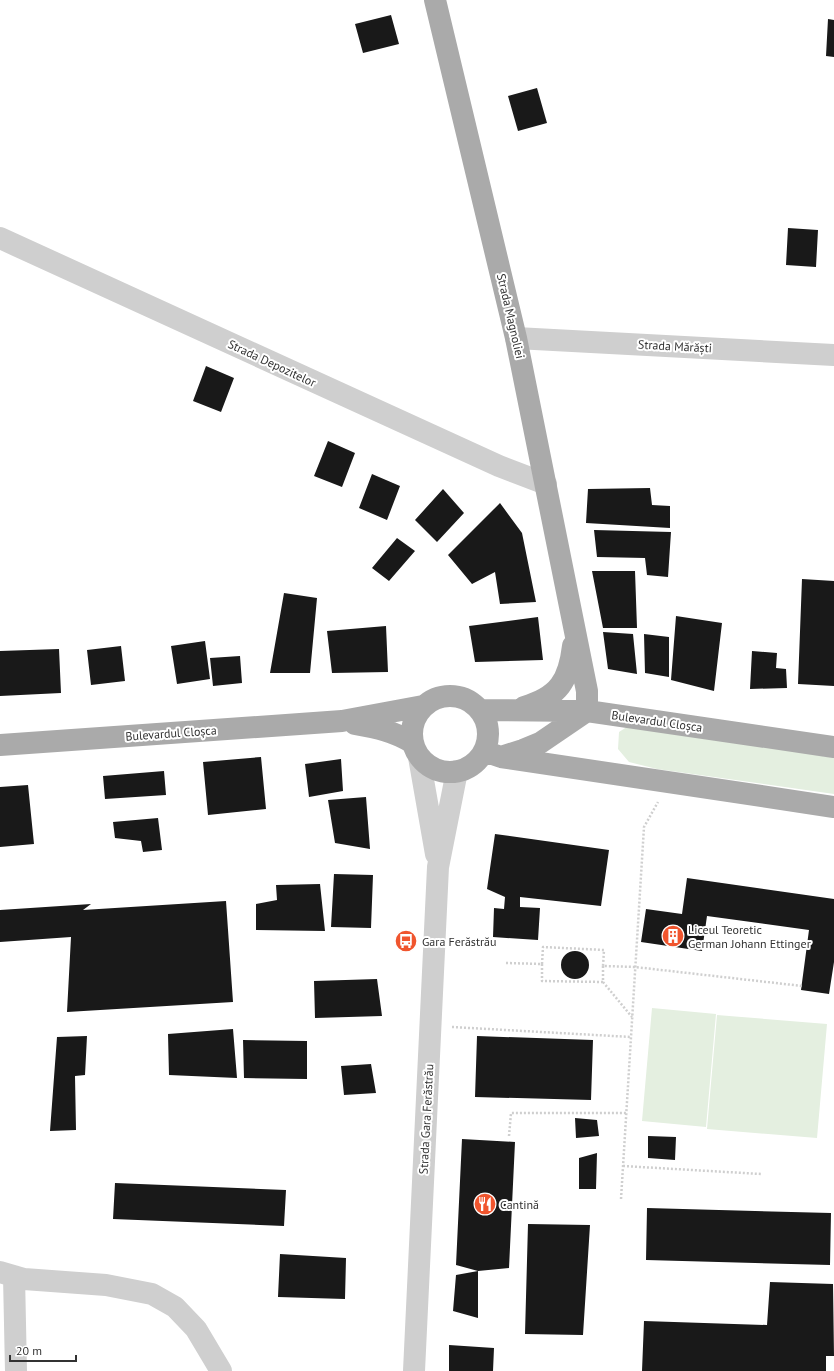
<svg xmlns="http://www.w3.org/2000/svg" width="834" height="1371" viewBox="0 0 834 1371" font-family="'PT Sans',sans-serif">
<rect width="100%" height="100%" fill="#fff"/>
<!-- green -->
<path fill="#e4efe0" d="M633 723 834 758V794L657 769 629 762 618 749 619 732Z
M652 1008 716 1014 706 1127 642 1121Z
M717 1015 827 1024 817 1138 707 1129Z"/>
<!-- building -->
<path fill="#191919" d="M391 15 399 44 363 53 355 24Z
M828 19 834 20V57L826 56Z
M537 88 547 123 518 131 508 96Z
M788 228 818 230 816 267 786 265Z
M206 366 234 378 221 412 193 401Z
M328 441 355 453 342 487 314 476Z
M372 474 400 486 387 520 359 508Z
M650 488 652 505 670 506V528L586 523 588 489Z
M443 489 464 513 437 542 415 520Z
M500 503 522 533 536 602 500 604 495 572 472 584 448 555Z
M594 530 671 532 668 577 647 575 645 558 597 557Z
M397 538 415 551 389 581 372 568Z
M592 571H635L637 628H603Z
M802 579 834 581V686L798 684Z
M284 593 317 598 310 673H270Z
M676 616 722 623 714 691 671 680Z
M538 617 543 660 475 662 469 626Z
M386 626 388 672 332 673 327 631Z
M603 632 633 634 637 674 608 669Z
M644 634 669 637V677L645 673Z
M205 641 210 679 177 684 171 646Z
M121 646 125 681 91 685 87 650Z
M59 649 61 693 0 696V651Z
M752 651 777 653 776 668 786 669 787 688 750 689Z
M240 656 242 683 213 686 210 658Z
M261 757 266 809 208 815 203 762Z
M341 759 343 791 309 797 305 764Z
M164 771 166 795 105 799 103 776Z
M28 785 34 844 0 847V787Z
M366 797 370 849 335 843 328 800Z
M158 818 162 850 143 852 141 841 115 838 113 822Z
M495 834 609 850 601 906 520 897V907L540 908 538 940 493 937 494 908 504 909 505 897 487 889Z
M334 874 373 875 371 928 331 927Z
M687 878 834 899V962L829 994 801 990 809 930 707 916 702 951 641 942 646 909 682 914Z
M320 884 325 931 256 930V904L277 900 276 885Z
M226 901 233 1002 67 1012 71 937 0 942V910L91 904 83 910Z
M561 965a14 14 0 1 1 28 0a14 14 0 1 1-28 0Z
M377 979 382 1016 315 1018 314 981Z
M233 1029 237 1078 169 1075 168 1034Z
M87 1036 85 1075 75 1076 76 1130 50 1131 57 1037Z
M477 1036 593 1040 591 1100 475 1097Z
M243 1040 307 1041V1079L244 1078Z
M371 1064 376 1093 344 1095 341 1066Z
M575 1118 597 1120 599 1136 576 1138Z
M648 1136 676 1137 675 1160 648 1158Z
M462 1139 515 1142 509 1268 478 1271 456 1265Z
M597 1153 596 1189H579V1158Z
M115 1183 286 1190 284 1226 113 1219Z
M647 1208 831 1213 830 1265 646 1260Z
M528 1224 590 1225 583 1335 525 1334Z
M280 1254 346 1258 345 1299 278 1297Z
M478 1271V1318L453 1311 456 1275Z
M770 1282 833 1284 834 1356H826V1371H642L644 1321 767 1325Z
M449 1345 494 1348 493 1371H449Z"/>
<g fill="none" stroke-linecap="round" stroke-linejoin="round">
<!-- path -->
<path stroke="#cfcfcf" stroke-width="2.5" stroke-dasharray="2 2" stroke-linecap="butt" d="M506 963 542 964 543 947 604 950 603 966 635 967 802 986
M542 964V981L603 982V966
M603 982 632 1017
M452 1027 631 1037
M509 1136 511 1113H627
M623 1166 761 1174
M621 1199 644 827 658 802"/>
<!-- minor -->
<path stroke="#cfcfcf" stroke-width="22" d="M0 238 499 466 546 484
M516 338 834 355
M419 757 436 854
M0 1272 24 1279 106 1285 152 1294 175 1307 196 1329 221 1371
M14 1276 16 1371
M414 1371 438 867 457 771"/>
<!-- major -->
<path stroke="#aaa" stroke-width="22" d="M435 0 516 338 587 691V711
M412 734a38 38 0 1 1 76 0a38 38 0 1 1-76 0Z
M524 707C559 697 569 680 573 646
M480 710 587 711 834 747
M355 724C377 728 393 731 413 743
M0 745 342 721 423 706
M484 751 501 757 834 807
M504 756 523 750 540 743 587 711"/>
</g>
<!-- icons -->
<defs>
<g id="building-disc" transform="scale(1.15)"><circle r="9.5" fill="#f0552e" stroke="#fff"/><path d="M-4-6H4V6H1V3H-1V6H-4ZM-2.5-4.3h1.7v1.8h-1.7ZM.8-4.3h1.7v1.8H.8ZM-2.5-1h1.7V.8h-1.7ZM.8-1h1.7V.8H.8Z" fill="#fff"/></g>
<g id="bus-disc" transform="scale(1.15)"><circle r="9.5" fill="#f0552e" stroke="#fff"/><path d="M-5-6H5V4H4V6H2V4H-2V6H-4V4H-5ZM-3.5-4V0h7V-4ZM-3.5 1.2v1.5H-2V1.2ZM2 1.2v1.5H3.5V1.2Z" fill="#fff"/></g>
<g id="restaurant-disc" transform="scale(1.15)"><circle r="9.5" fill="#f0552e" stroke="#fff"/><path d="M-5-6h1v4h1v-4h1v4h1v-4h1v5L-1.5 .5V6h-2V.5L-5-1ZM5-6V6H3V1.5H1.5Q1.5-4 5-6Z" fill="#fff"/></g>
</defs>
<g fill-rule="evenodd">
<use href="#building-disc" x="673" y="936"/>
<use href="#bus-disc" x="406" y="941"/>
<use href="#restaurant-disc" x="485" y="1204"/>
</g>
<g text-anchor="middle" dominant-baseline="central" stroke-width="4" stroke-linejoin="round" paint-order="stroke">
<!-- street labels -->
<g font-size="12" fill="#323232" stroke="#fff">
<text transform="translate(511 316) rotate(77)">Strada Magnoliei</text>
<text transform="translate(675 346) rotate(3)">Strada Mărăști</text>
<text transform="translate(272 363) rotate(25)">Strada Depozitelor</text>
<text transform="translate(657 721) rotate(8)">Bulevardul Cloșca</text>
<text transform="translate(171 733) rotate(-4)">Bulevardul Cloșca</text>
<text transform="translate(426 1119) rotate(-87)">Strada Gara Ferăstrău</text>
</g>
<!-- poi labels -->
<g font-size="12" fill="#323232" stroke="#fff" text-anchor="start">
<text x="688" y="929">Liceul Teoretic<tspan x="688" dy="14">German Johann Ettinger</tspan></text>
<text x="422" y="941">Gara Ferăstrău</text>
<text x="500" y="1204">Cantină</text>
</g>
</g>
<!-- scale -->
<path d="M10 1355v6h66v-6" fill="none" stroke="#323232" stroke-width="2"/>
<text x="16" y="1355" font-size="12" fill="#323232" stroke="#ffffff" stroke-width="3" paint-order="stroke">20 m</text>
</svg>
